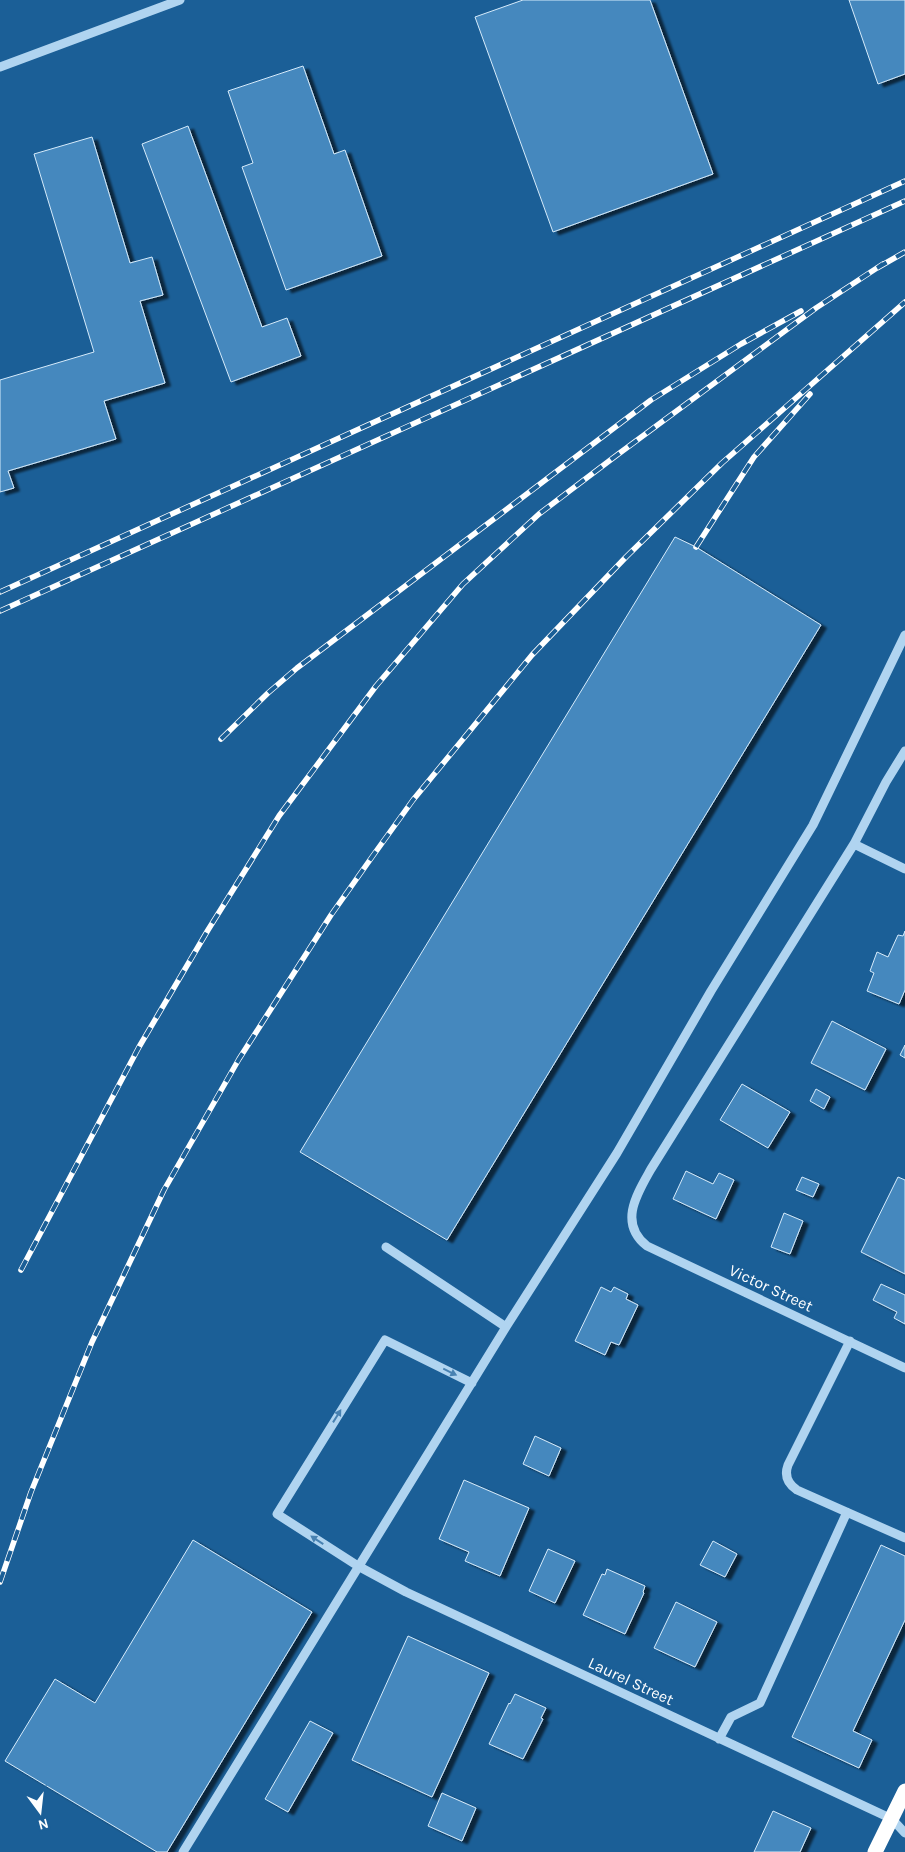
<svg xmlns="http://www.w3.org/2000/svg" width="905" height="1852" viewBox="0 0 905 1852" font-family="Karla,sans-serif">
<defs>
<filter id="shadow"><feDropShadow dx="5.5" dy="3" stdDeviation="1" flood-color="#0009"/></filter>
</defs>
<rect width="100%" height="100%" fill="#1b5f97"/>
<!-- building -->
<path fill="#4488be" stroke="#d6ebfb" filter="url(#shadow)" d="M523 0H650L713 174 553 232 475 17Z
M849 0H905V74L878 84Z
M303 66 334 154 345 150 382 256 286 290 242 167 253 163 228 91Z
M188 126 262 327 287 318 301 356 231 382 142 144Z
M92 137 130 263 152 257 163 295 140 301 165 383 104 401 116 439 8 471 14 488 0 492V380L94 352 34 154Z
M675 537 696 547 821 625 447 1240 300 1152Z
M905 931V990L899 1004 867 991 874 973 870 971 877 952 888 957 898 935 903 936Z
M832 1021 886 1049 865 1090 811 1063Z
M905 1045V1058L900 1055Z
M742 1084 790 1112 768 1148 720 1120Z
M816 1089 830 1097 824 1109 810 1101Z
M686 1171 713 1184 719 1173 734 1180 716 1219 673 1199Z
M802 1177 819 1184 813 1197 796 1190Z
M898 1177 905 1180V1274L861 1252Z
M784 1213 803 1221 790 1254 771 1247Z
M881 1284 905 1295V1324L894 1318 897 1312 873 1300Z
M601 1287 611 1292 614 1287 628 1294 626 1299 638 1305 619 1345 611 1342 605 1355 575 1341Z
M535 1436 561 1448 549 1476 523 1464Z
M464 1480 529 1508 500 1576 465 1561 469 1552 439 1539Z
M193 1540 312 1612 167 1852H157L5 1761 55 1679 95 1703Z
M713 1541 737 1554 725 1577 700 1565Z
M881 1545 905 1556V1620L853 1731 872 1740 859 1768 792 1737Z
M548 1549 575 1561 555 1603 529 1591Z
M607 1569 645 1586 643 1592 644 1593 625 1634 583 1615 602 1574 605 1575Z
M676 1602 717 1622 695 1667 654 1648Z
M408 1636 489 1673 432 1797 352 1760Z
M515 1694 546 1708 541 1718 543 1719 523 1759 489 1744 509 1703 510 1704Z
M310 1721 333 1733 288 1812 265 1799Z
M442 1793 476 1808 462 1841 428 1826Z
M773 1811 811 1828 800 1852H754Z"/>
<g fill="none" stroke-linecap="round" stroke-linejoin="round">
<!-- minor -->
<path stroke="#b0d4f0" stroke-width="9" d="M0 67 180 0
M905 751 886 782 854 844 651 1169C637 1194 618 1223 647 1246L905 1368
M854 844 905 869
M386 1247 506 1327
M850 1341 788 1465C784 1476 788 1484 797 1490L905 1538
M472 1383 385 1340 277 1514 358 1566 406 1592 892 1819 905 1833
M719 1739 731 1717 760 1703 847 1512
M183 1852 506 1327 617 1153 711 991 813 825 905 635"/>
<!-- highway -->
<path stroke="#fff" stroke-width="15" d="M875 1852 905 1791"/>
<!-- rail casing -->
<g stroke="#fff" stroke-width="5.5">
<path id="rail" d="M877 268 905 252
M696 547 754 457 810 394
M0 592 905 181
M0 611 905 201
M221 739 268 693 297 668 651 400 741 344 801 311
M21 1270 139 1047 208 930 279 816 376 686 463 584 539 514 617 455 816 308 883 264
M0 1582 31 1492 92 1342 164 1190 239 1059 331 915 372 857 413 800 532 655 626 557 722 463 905 302"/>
</g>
<!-- rail -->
<use href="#rail" stroke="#1b5f97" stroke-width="4" stroke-dasharray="11" stroke-linecap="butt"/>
</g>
<!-- one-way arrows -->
<defs><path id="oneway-solid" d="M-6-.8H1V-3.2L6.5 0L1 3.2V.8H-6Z" transform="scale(1.25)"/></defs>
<g fill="#4882b2">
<use href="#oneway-solid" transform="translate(450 1372) rotate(26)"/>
<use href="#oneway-solid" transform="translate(337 1416) rotate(-58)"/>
<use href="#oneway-solid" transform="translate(317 1540) rotate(-147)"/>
</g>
<g text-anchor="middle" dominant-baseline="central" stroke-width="5" stroke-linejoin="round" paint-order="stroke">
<!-- street labels -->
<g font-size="16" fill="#fff" stroke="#1b5f97">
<text transform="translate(771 1288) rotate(25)">Victor Street</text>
<text transform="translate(631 1681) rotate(25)">Laurel Street</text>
</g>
</g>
<!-- north arrow -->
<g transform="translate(40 1812) rotate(165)" stroke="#1b5f97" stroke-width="4" paint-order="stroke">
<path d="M0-4L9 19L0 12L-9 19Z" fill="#ffffff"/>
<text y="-8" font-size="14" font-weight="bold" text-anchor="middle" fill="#ffffff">N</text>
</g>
</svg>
